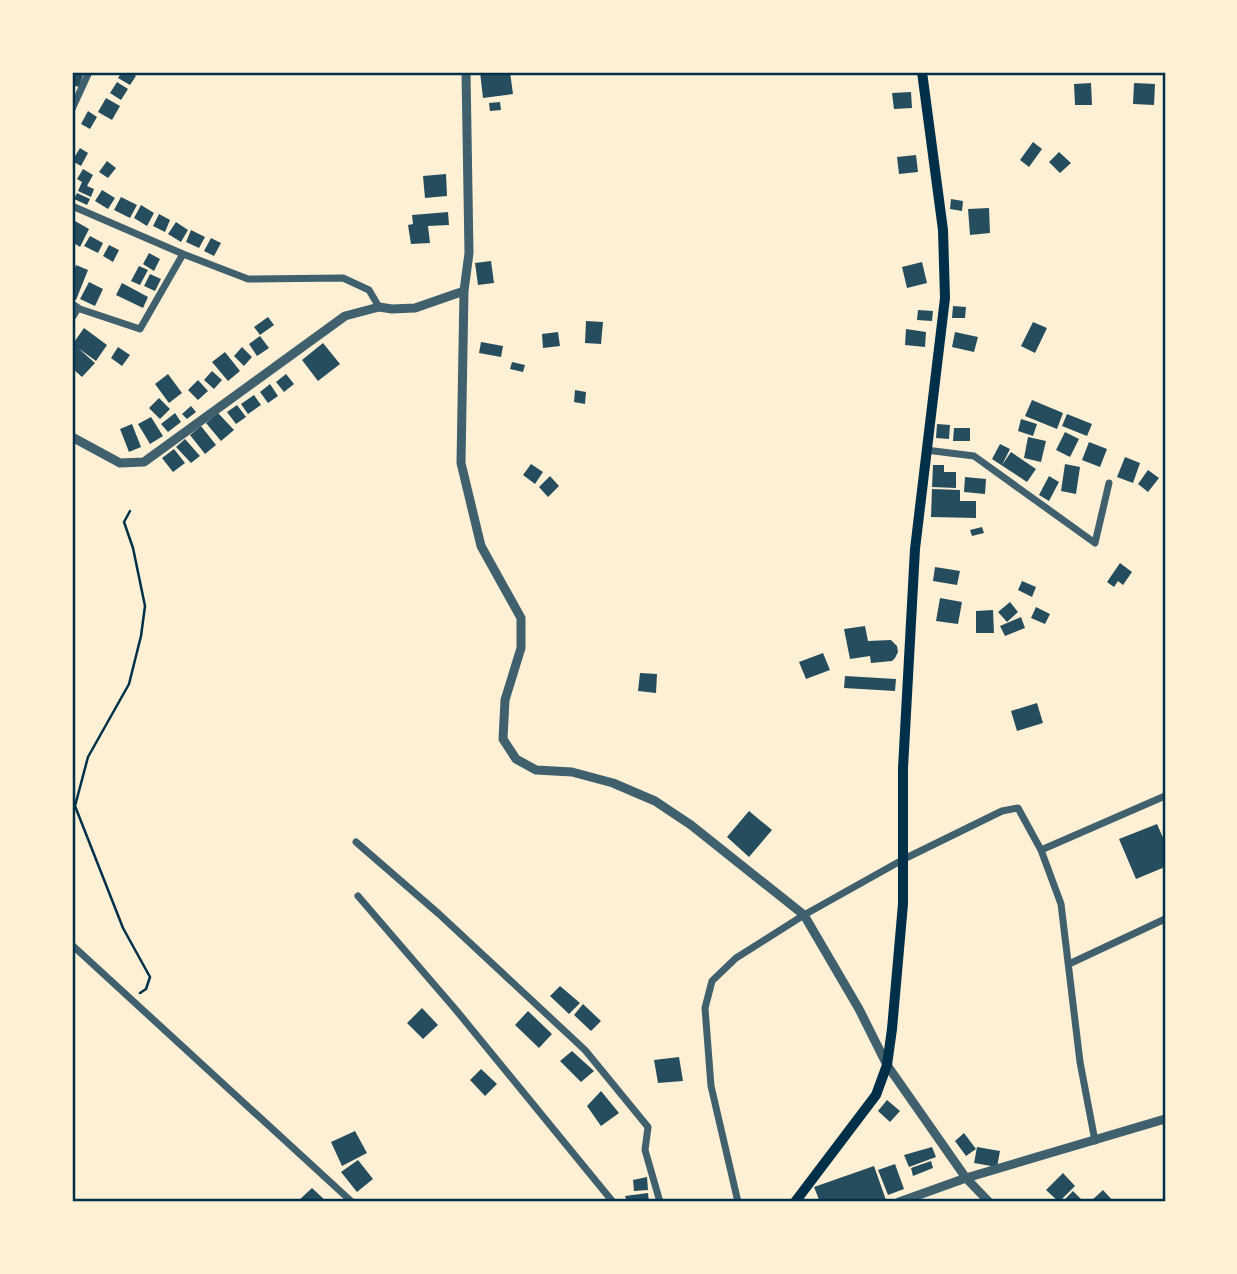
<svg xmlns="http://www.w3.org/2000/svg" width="1237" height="1274" viewBox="0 0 1237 1274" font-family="Ubuntu,sans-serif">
<rect width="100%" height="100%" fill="#fdf0d5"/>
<!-- building -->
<path fill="#264d5e" d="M72 72H84L79 87 72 85Z
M122 72H130L136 76 130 85 118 78Z
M480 72H510L513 94 483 98Z
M117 82 128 89 121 100 110 93Z
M1091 83 1092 105H1075L1074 84Z
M1134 83 1155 84 1154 105 1133 104Z
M911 92 912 108 894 109 892 93Z
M106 98 120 106 112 120 98 112Z
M500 102 501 110 490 111 489 103Z
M88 111 97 117 90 129 81 124Z
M1033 142 1042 149 1029 167 1020 160Z
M80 148 88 153 81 166 72 161Z
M1059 152 1071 163 1060 173 1049 162Z
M916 155 918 172 899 174 897 157Z
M107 161 116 168 108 178 99 172Z
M83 169 93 175 87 186 94 189 91 197 78 191 82 182 77 179Z
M446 174 447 196 425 198 423 176Z
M102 190 115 198 108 209 95 201Z
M77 193 90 199 87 205 74 199Z
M121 197 137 205 130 218 114 210Z
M951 199 963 201 962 211 950 209Z
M141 205 154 213 147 226 134 218Z
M989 208 990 233 970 235 968 209Z
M448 212 449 225 428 226 430 243 411 244 408 225 413 224 412 215Z
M159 214 170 220 165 232 153 226Z
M75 221 89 229 80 247 72 242V226Z
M176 222 188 230 181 242 168 234Z
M191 230 205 237 199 248 186 242Z
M90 236 103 243 98 253 84 246Z
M211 238 221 243 214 256 204 251Z
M109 245 119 250 113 262 103 256Z
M149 253 160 259 154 271 143 264Z
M491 261 494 283 478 285 475 263Z
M922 262 927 283 907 288 902 267Z
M76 265 88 270 76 300 72 298V276Z
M139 266 148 270 140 285 131 281Z
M150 274 161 279 155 291 144 286Z
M89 282 103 289 95 306 80 299Z
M122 283 148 297 143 308 116 295Z
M953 306 966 307 965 318H952Z
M918 310 933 311 932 321 917 320Z
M268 317 274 325 260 335 254 327Z
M586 321 603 322 601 344 585 343Z
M1033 322 1047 328 1035 353 1021 346Z
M84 328 107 345 96 361 78 348 95 363 82 377 72 368V345Z
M906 329 926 332 925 347 905 345Z
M558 332 560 346 543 348 542 334Z
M955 332 978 337 974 352 952 347Z
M260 336 269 348 257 356 249 344Z
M481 342 503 346 501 357 479 353Z
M323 343 340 364 318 381 302 360Z
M118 347 130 355 122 366 111 358Z
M242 347 252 357 244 366 234 356Z
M225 352 240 371 228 381 212 362Z
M512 362 525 365 523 372 510 369Z
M212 371 222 380 214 389 204 380Z
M168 374 182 393 169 403 155 384Z
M286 374 294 384 284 392 276 382Z
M198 380 208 391 198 400 188 390Z
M270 384 278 396 268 403 260 392Z
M575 390 586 392 585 404 574 402Z
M254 395 261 405 248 414 241 404Z
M159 398 170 409 160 419 149 408Z
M1032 400 1063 413 1057 429 1025 416Z
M237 405 246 417 236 424 227 412Z
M191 406 196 412 187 419 182 414Z
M175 413 181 422 168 432 161 424Z
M218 413 234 430 221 441 206 423Z
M1067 414 1092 424 1087 436 1062 426Z
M151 417 163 436 150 444 138 424Z
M1021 419 1037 424 1033 436 1018 431Z
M132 424 141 447 129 452 120 429Z
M937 424 950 425 949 439 936 438Z
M201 426 216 445 205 454 190 435Z
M954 428H970V441H953Z
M1065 432 1079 439 1070 457 1056 450Z
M1028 437 1046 441 1041 462 1024 458Z
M185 439 200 456 191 463 176 447Z
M1089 442 1107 449 1100 467 1082 460Z
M1000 444 1010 449 1002 465 1011 452 1036 469 1027 482 992 459Z
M174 449 185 463 173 472 162 458Z
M1125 457 1140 463 1133 483 1117 477Z
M531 464 543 472 535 484 523 475Z
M1065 464 1080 467 1076 494 1061 491Z
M933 465H944V472H956V488L932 487Z
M1148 470 1159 478 1148 492 1138 484Z
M550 476 559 486 548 497 539 487Z
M1049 476 1059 482 1049 501 1039 495Z
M965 477 986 479 985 494 964 492Z
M932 489 960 490V501H976V518L931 517Z
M982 527 984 533 972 536 970 530Z
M1120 563 1132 572 1123 585 1118 581 1114 587 1107 582Z
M935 567 960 571 957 585 933 581Z
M1022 581 1036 587 1032 597 1018 590Z
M940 598 962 602 958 624 936 621Z
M1010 602 1018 612 1007 622 998 612Z
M1036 607 1050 614 1045 624 1031 618Z
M993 610 994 633H976V611Z
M1021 617 1025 628 1005 636 1000 626Z
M865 626 868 641 891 640 897 646 898 652 895 658 892 661 871 663 870 656 850 659 844 629Z
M823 653 830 670 806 679 799 662Z
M640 673 657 674 656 693 638 691Z
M845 676 896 679 895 691 844 688Z
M1037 703 1043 723 1017 731 1011 711Z
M749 811 772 830 749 857 727 837Z
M1157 824 1165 842V867L1136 879 1119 839Z
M560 986 580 1003 569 1014 550 996Z
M583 1004 601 1021 591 1031 574 1015Z
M422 1008 438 1025 423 1039 407 1023Z
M528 1011 552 1034 539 1048 515 1025Z
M572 1051 594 1071 581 1082 560 1061Z
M679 1057 683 1081 658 1083 654 1060Z
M481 1069 497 1084 485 1096 470 1080Z
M601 1091 619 1113 601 1126 587 1106Z
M887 1100 900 1111 890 1122 878 1111Z
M355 1131 367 1153 342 1166 331 1142Z
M964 1133 976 1149 966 1156 955 1141Z
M932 1147 936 1157 909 1167 904 1155Z
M977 1147 1000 1151 997 1167 974 1163Z
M358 1160 373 1179 357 1192 341 1172Z
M931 1161 933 1168 913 1176 911 1168Z
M895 1164 904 1189 888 1195 878 1170Z
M874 1166 886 1200 879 1202H820L814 1187Z
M1063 1173 1075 1186 1059 1202 1046 1190Z
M647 1177 648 1190 634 1191 633 1180Z
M312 1188 327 1202 298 1201Z
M1103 1190 1114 1202H1092L1091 1201Z
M1073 1191 1084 1202H1062Z
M648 1193 649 1202H627L625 1196Z"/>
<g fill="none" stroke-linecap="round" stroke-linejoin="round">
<!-- path -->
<path stroke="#003049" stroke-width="2.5" d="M130 511 124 522 133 548 145 606 141 636 129 684 88 757 75 806 123 928 150 977 146 989 140 993"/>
<!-- minor -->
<path stroke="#3f606c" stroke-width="7" d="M72 109 89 72
M72 206 183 254 248 279 343 278 369 290 379 307
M77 308 140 329 183 254
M926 450 974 456 1095 543 1109 483
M356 842 439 914 585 1050 648 1127 645 1150 660 1202
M1041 850 1165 796
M358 896 456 1010 613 1202
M72 945 352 1202
M1069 964 1165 919
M738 1202 711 1086 705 1008 712 981 736 958 804 915 904 859 1002 811 1018 808 1041 850 1061 904 1080 1062 1095 1141"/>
<!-- tertiary -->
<path stroke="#3f606c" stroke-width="9" d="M466 72 469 253 464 291 461 463 481 546 521 618V648L505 700 503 739 516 759 536 770 572 772 613 783 655 801 691 825 804 915 859 1009 887 1065 966 1178 989 1202
M72 305 77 308 72 316
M72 437 120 463 144 462 345 316 379 307 392 309 415 308 464 291
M899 1202 966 1178 1165 1119"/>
<!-- secondary -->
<path stroke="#003049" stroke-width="10" d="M795 1202 876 1095 887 1065 892 1029 903 904V768L915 549 945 298 943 230 922 72"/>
</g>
<!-- border -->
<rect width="1237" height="1274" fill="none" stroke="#fdf0d5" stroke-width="147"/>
<rect x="74" y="74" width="1090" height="1126" fill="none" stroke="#003049" stroke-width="2.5"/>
</svg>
